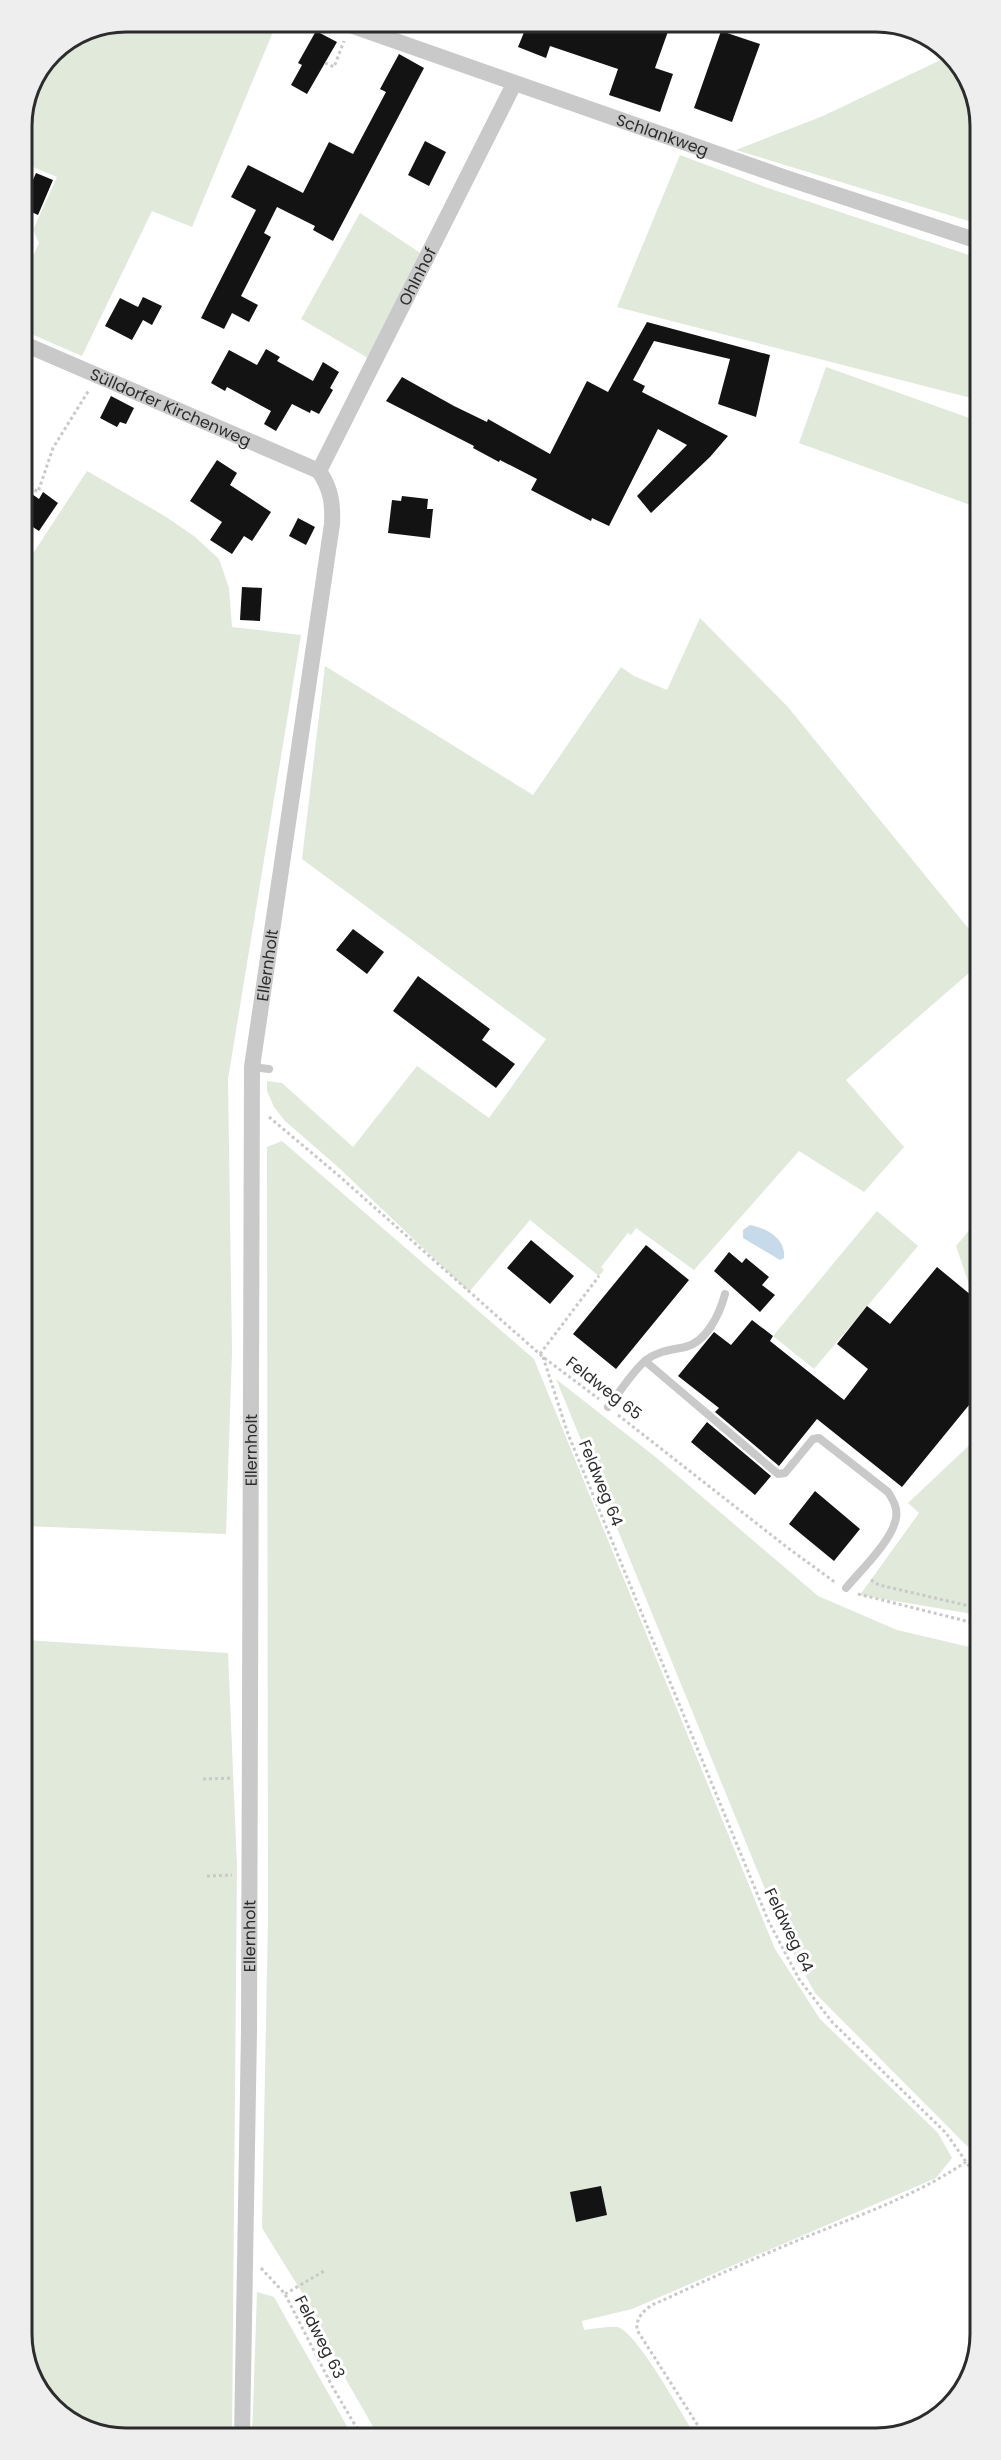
<svg xmlns="http://www.w3.org/2000/svg" width="1001" height="2460" viewBox="0 0 1001 2460" font-family="Poppins,sans-serif">
<rect width="100%" height="100%" fill="#fff"/>
<!-- green -->
<path fill="#e1e9da" d="M275 27 192 227 152 211 82 356 22 330V280L39 243 33 230 57 177 21 162V119L52 51 86 29Z
M949 56 975 92V223L736 150 823 116Z
M680 155 765 187 975 257V399L617 307Z
M360 213 422 254 368 358 301 319Z
M826 367 975 420 976 507 799 443Z
M87 471 163 515 194 536 219 559 229 588 232 627 301 635 228 1079 232 1352 226 1534 24 1526 22 549 32 555Z
M700 618 787 706 977 939V966L846 1080 904 1147 864 1192 799 1151 694 1270 636 1228 631 1235 628 1233 601 1267 604 1270 599 1276 530 1220 469 1292 338 1167 285 1121 274 1107 267 1091V1081L282 1083 353 1147 417 1066 489 1118 546 1039 302 859 325 666 533 795 621 667 634 676 667 690Z
M282 1141 534 1359 775 1949 820 2019 938 2133 952 2158 936 2178 632 2309 582 2321 584 2330C594 2329 607 2326 617 2327 636 2330 683 2416 695 2435L379 2437 340 2369 301 2291 262 2228 268 1921 267 1147Z
M877 1211 918 1246 814 1369 773 1336Z
M977 1221V1300L973 1296 956 1246Z
M556 1379 658 1459 818 1596 897 1630 978 1649 980 2141 967 2146 815 1993 785 1938Z
M978 1437V1615L860 1595 919 1513 908 1503Z
M25 1640 228 1653 237 1865 232 2438 118 2439 62 2417 26 2368Z
M257 2292 274 2297 353 2437 252 2438Z"/>
<!-- water -->
<path fill="#c6dae9" d="M750 1225C766 1228 786 1238 784 1258L780 1260 743 1238V1230Z"/>
<!-- building -->
<path fill="#131313" d="M671 23 655 68 673 74 660 112 609 95 618 69 550 46 546 58 518 47 527 25Z
M316 31 337 42 307 94 291 85 302 65 298 63Z
M721 31 760 44 732 122 694 108Z
M399 54 424 68 333 241 313 230 315 226 277 207 264 233 271 237 241 296 258 305 249 322 232 313 224 329 201 318 256 210 231 197 248 165 303 193 329 142 353 154 386 92 380 89Z
M425 141 446 152 429 186 408 175Z
M36 173 53 180 38 215 21 207Z
M143 297 162 306 152 325 143 320 132 340 105 326 120 298 138 307Z
M647 322 770 355 756 417 718 404 730 359 654 341 633 380 645 386 642 392 728 436 710 457 651 513 637 496 687 445 658 429 609 526 592 518 591 521 531 490 537 479 500 460 499 462 473 448 474 446 386 401 402 377 454 406 487 422 488 419 550 454 587 381 608 392Z
M266 349 280 357 277 361 313 381 323 362 339 372 330 388 333 390 319 414 311 410 310 413 292 404 276 431 264 424 271 411 227 387 225 391 211 383 229 350 257 365Z
M111 396 134 408 126 424 120 422 117 427 100 418Z
M217 460 237 473 230 485 271 512 252 541 244 536 232 554 210 540 222 522 190 501Z
M22 487 39 499 43 492 58 503 39 531 22 520Z
M402 496 428 499 427 509H433L430 538 388 533 392 500 401 501Z
M298 518 315 527 306 545 289 536Z
M242 587 262 588 260 621 240 620Z
M353 929 384 952 367 974 336 950Z
M418 976 490 1029 482 1040 515 1064 496 1088 393 1011Z
M531 1240 574 1276 550 1304 507 1268Z
M646 1245 689 1280 616 1369 573 1334Z
M729 1252 742 1263 746 1258 769 1277 762 1285 775 1295 760 1312 714 1271Z
M937 1267 977 1300 978 1394 902 1487 817 1419 779 1466 715 1412 719 1408 678 1376 714 1332 731 1345 752 1320 773 1336 770 1341 844 1400 868 1369 837 1344 867 1306 890 1324Z
M707 1422 771 1476 755 1495 691 1442Z
M815 1491 860 1529 834 1561 789 1524Z
M601 2186 607 2215 576 2222 570 2192Z"/>
<g fill="none" stroke-linecap="round" stroke-linejoin="round">
<!-- path -->
<path stroke="#c9c9c9" stroke-width="3" stroke-dasharray="3 3" stroke-linecap="butt" d="M325 63 334 67 344 41
M30 492 33 489 38 492 53 448 89 390
M269 1117 338 1175 543 1357 599 1399
M540 1354 599 1276
M543 1357 568 1434 768 1920 799 1979 832 2022 946 2133 980 2182
M618 1415 788 1548 836 1583
M871 1580 879 1585 978 1608
M858 1594 978 1624
M203 1779 233 1778
M207 1876 232 1875
M261 2268 285 2294 332 2386 362 2437
M285 2294 324 2271
M704 2435 637 2330C636 2318 643 2311 652 2305 703 2282 754 2258 806 2237 862 2214 918 2195 967 2161"/>
<!-- service -->
<path stroke="#c9c9c9" stroke-width="8" d="M252 1067 269 1069
M645 1361 778 1474 785 1473 813 1439 819 1438 888 1492C893 1500 898 1508 896 1518 892 1541 861 1570 846 1588
M608 1407C620 1392 632 1372 646 1360 658 1351 671 1350 685 1347 707 1342 720 1313 725 1294"/>
<!-- minor -->
<g stroke="#c9c9c9" stroke-width="16">
<path id="s1" d="M353 26 786 178 975 240"/>
<path id="s2" d="M22 343 319 471"/>
<path id="s3" d="M319 471 514 84"/>
<path id="s4" d="M242 2438 249 2031 252 1067 332 524C333 503 331 489 319 471"/>
</g>
</g>
<g text-anchor="middle" dominant-baseline="central" stroke-width="6" stroke-linejoin="round" paint-order="stroke">
<!-- street labels -->
<g font-size="16" fill="#2c2c2c" stroke="#fff">
<text stroke="none"><textPath href="#s1" startOffset="328">Schlankweg</textPath></text>
<text stroke="none"><textPath href="#s3" startOffset="218">Ohlnhof</textPath></text>
<text stroke="none"><textPath href="#s2" startOffset="162">Sülldorfer Kirchenweg</textPath></text>
<text stroke="none"><textPath href="#s4" startOffset="1474">Ellernholt</textPath></text>
<text transform="translate(604 1388) rotate(38)">Feldweg 65</text>
<text stroke="none"><textPath href="#s4" startOffset="988">Ellernholt</textPath></text>
<text transform="translate(601 1483) rotate(68)">Feldweg 64</text>
<text transform="translate(789 1930) rotate(64)">Feldweg 64</text>
<text stroke="none"><textPath href="#s4" startOffset="502">Ellernholt</textPath></text>
<text transform="translate(320 2337) rotate(63)">Feldweg 63</text>
</g>
</g>
<!-- crop -->
<path d="M0 0H1001V2460H0ZM126 32H876A94 94 0 0 1 970 126V2334A94 94 0 0 1 876 2428H126A94 94 0 0 1 32 2334V126A94 94 0 0 1 126 32Z" fill="#eee" fill-rule="evenodd"/>
<path fill="none" stroke="#2c2c2c" stroke-width="3" d="M126 32H876A94 94 0 0 1 970 126V2334A94 94 0 0 1 876 2428H126A94 94 0 0 1 32 2334V126A94 94 0 0 1 126 32Z"/>
</svg>
